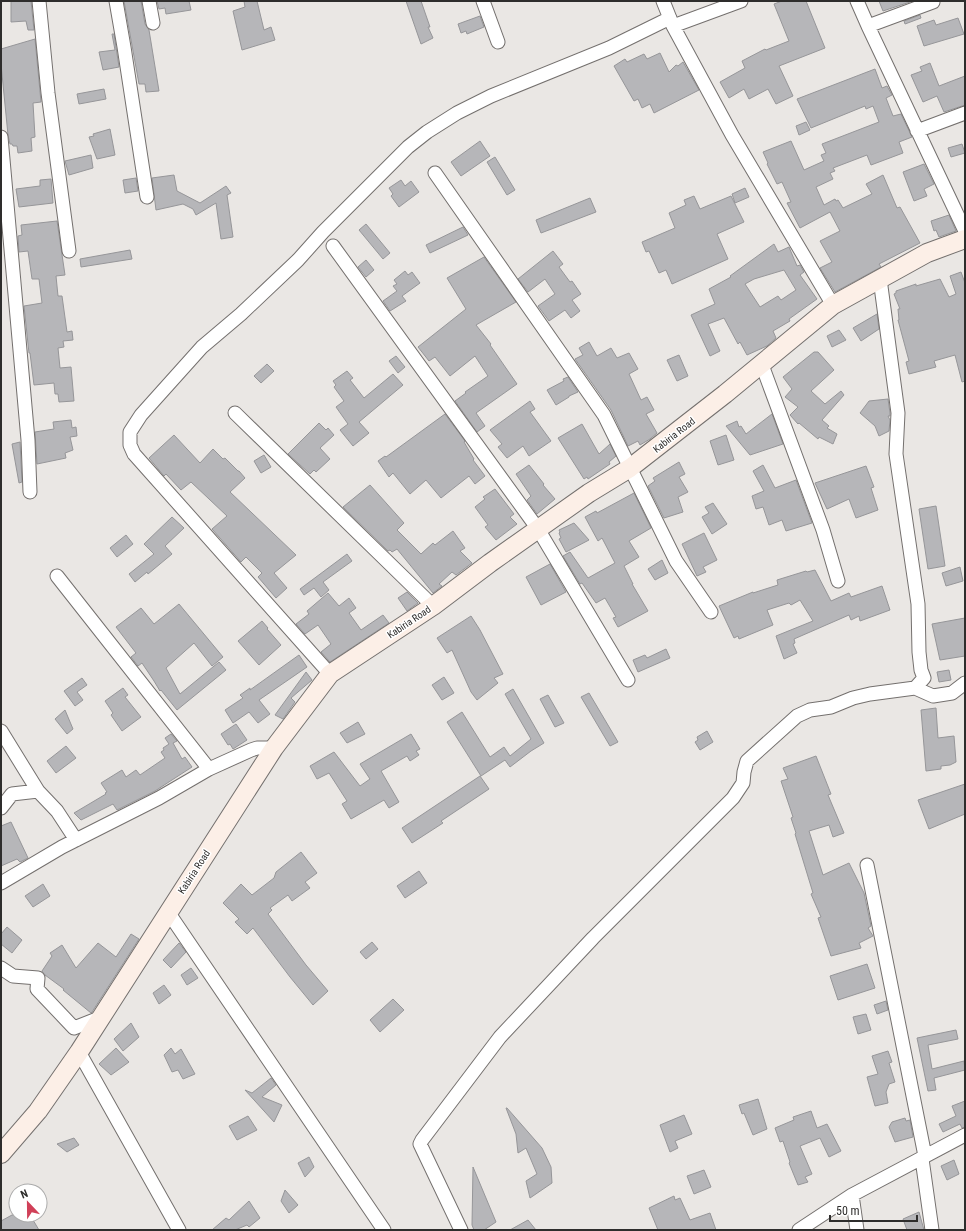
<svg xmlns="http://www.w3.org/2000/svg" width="966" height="1231" viewBox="0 0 966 1231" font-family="'Roboto Condensed',sans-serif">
<rect width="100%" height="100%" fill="#eae7e4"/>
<!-- building -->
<path fill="#b6b6b9" stroke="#969699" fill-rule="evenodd" d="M11 1H31L34 30H28L26 21 11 22Z
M124 1H141L145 24 149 30 159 91 146 92 145 84H139Z
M157 1H189L191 10 166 14 165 8 159 9Z
M244 1H257L264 30 271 27 275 40 242 50 233 11 245 7Z
M406 1H421L430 27H428L433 38 421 44Z
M782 1H806L825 48 779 66 793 96 776 104 768 89 749 99 744 89 729 98 720 82 745 68 742 61 765 49 766 50 789 41 774 4Z
M879 1H913L883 11Z
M920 15 921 18 905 24 904 21Z
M480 16 484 27 467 34 466 31 461 33 458 24Z
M958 18 964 34 924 46 917 26 934 20 936 25Z
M112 34H114L119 67 103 70 99 52 115 50Z
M35 39 41 102 33 103 35 137 31 138 32 151 18 153 17 146H13L12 144H10L8 135 1 64V49Z
M660 53 669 72 676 65 678 66 683 62 699 90 654 113 650 104 642 108 638 99 634 101 614 66 625 59 627 62 644 54 647 59Z
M930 63 939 86 965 76V105L944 112 937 96 923 102 911 75 922 71 920 67Z
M875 69 882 88 887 86 892 95 886 98 893 116 901 114 912 137 899 142 903 153 871 165 867 155 833 168 835 171 830 173 833 179 816 187 824 205 835 199 836 201 838 200 843 208 872 194 866 184 883 175 897 208 900 207 920 243 879 264 881 267 835 292 820 268 832 262 820 241 840 231 830 212 800 228 787 203 791 202 782 182 777 184 767 164 768 163 763 152 791 141 804 170 824 161 821 155 826 153 822 144 879 122 873 106 866 109 865 106 811 128 797 99Z
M104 89 106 99 79 104 77 94Z
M806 122 810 130 799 135 796 126Z
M110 129 115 155 97 159 89 137 94 136 93 134Z
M480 141 490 156 461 176 451 162Z
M962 144 965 153 951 157 948 148Z
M91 155 93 168 69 175 65 161Z
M495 157 515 190 507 195 487 162Z
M924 164 934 184 924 189 927 196 914 201 903 172Z
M174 175 177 191 200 203 226 186 231 193 227 195 233 237 221 239 216 203 196 215 193 209 183 204 156 210 152 178Z
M136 178 138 191 125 193 123 180Z
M51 179 53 203 19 207 16 189 40 186V180Z
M401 180 405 186 411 181 419 192 399 207 391 196 393 194 389 188Z
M745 188 749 197 735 203 732 194Z
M694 196 700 209 731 196 744 222 717 234 728 259 672 284 666 270 659 273 649 251 646 252 642 242 675 228 669 213 686 205 684 200Z
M590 198 596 212 541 233 536 220Z
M949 215 956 231 939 237 936 230 934 231 931 221Z
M57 221 65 275 56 276 58 296H62L67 332 72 331 73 340 63 341 64 347 58 348 60 368 71 367 74 401 59 402 58 394H55L54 383 34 385 30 353H29L28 344 24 306 42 303 39 279H32L28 251 19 252 18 236 22 235 21 225Z
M366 224 390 253 383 259 359 230Z
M463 227 468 235 430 253 426 245Z
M774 244 778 252 789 247 797 266 800 265 804 272 800 275 817 299 789 319 790 321 773 331 776 338 767 346 747 355 740 342 738 344 724 318 708 324 720 351 710 356 691 315 715 304 709 289 731 277 730 276ZM784 270 796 290 781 300 778 296 760 307 745 284 754 279Z
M130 250 132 259 81 267 80 259Z
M553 251 563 264 559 267 570 282 572 281 581 294 572 300 580 311 571 318 565 310 549 321 538 306 555 294 545 279 528 292 518 279Z
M484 257 516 302 476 325 491 344 490 345 517 384 476 413 485 426 477 432 455 401 466 393 465 392 488 376 475 356 450 376 435 357 429 361 418 347 466 309 447 278Z
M366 260 374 270 366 277 358 267Z
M405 271 408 275 412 272 420 283 402 296 406 301 390 311 383 301 397 291 393 286 397 284 394 280Z
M961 272 965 283V381L962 382 955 355 934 361 936 367 909 374 906 362 909 361 898 320H899L898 309H900L894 294 896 293V291L916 284V286L940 279 949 297 956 294 950 276Z
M877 314 879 329 861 341 853 328Z
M839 330 846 340 832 347 827 336Z
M589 342 597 356 611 348 617 358 629 353 638 369 629 374 641 400 647 397 654 410 646 414 657 433 650 439 640 445 638 441 628 446 611 410 575 359 583 355 579 348Z
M814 352H818L834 370 811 391 825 404 841 391 844 395 822 420 829 426 827 428 837 434 833 444 819 437 818 439 799 423 798 424 790 415 798 407 785 397 792 389 783 377Z
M679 355 688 376 677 381 667 360Z
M396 356 405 367 398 373 389 361Z
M267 364 274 371 261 383 254 376Z
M347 371 353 378 350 380 364 398 393 374 403 385 359 422 369 433 353 446 340 430 348 424 336 407 344 401 334 387 336 385 333 381Z
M568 377 578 392 569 396V397L556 405 547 390 564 381 563 379Z
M888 399 890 413V416H888L890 420 889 431 879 436 875 426 860 413 869 401Z
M530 401 535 409 530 412 551 441 529 456 523 446 507 458 498 447 502 444 490 430Z
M445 414 465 441 464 442 474 459 473 460 485 476 475 484 469 476 441 498 426 480 410 494 393 473 389 477 378 461 385 456 386 457Z
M772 414 783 444 750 455 726 426 737 421 739 427 741 426 746 434Z
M71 420 72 428 76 427 77 436 70 437 73 450 65 453 66 458 37 464 35 432 54 429 53 422Z
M319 423 326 430 328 428 334 435 320 448 330 459 316 472 314 470 310 474 288 454Z
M582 424 599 454 610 444 616 456 609 462 610 464 588 479 587 477 584 479 558 438Z
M174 435 200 463 213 449 223 459 225 458 238 471H239L245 478 230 492 296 555 274 573 287 588 276 598 258 577 262 573 246 557 241 562 212 529 227 516 191 482 181 490 166 474 164 476 149 458Z
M726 435 734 460 718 465 710 441Z
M20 442 22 482 19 483 12 444Z
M264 455 271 467 261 473 254 461Z
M679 462 685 474 679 477 688 492 678 497 683 512 664 518 648 486 655 481 653 478Z
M529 465 544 484 543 485 555 499 537 514 527 500 531 496 516 474Z
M763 465 775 488 796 480 812 523 786 531 782 520 769 525 763 507 756 509 752 496 764 491 753 471Z
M866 466 874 487 871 488 878 510 856 518 849 499 827 509 815 483Z
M370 485 404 523 397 530 421 554 433 543 435 545 453 531 465 548 460 551 472 563 456 575 452 572 439 584 442 586 433 593 397 549 392 552 390 550 388 551 343 507Z
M495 489 514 514 510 517 517 524 496 540 485 527 488 525 475 507 485 499 483 497Z
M634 493 651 528 629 541 639 557 624 566 633 584H632L648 611 618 627 613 618 616 617 605 598 596 603 582 583 580 584 563 556 570 552 588 578 615 563 602 538 598 541 585 517 596 511 597 513Z
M713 503 727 524 712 534 702 517 709 513 705 507Z
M936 506 945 566 928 569 919 509Z
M172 517 184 528 165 546 172 554 148 574 147 572 135 582 129 574 154 554 144 544Z
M574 523 589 540 566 552 559 539 561 538 559 533 560 532 559 530Z
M704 533 717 560 703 567 706 572 697 576 682 544Z
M126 535 133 544 117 557 110 548Z
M347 554 352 561 323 582 329 590 321 597 314 588 304 595 300 589Z
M662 560 668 573 655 580 648 569Z
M550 564 566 592 541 605 526 577Z
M960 567 963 581 946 586 942 573Z
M815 570 831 601 849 593 851 597 882 586 890 610 860 621 859 616 851 620 849 615 794 639 795 643 793 644 797 653 784 659 776 636 813 621 800 600 791 605 789 603 767 610 773 625 739 639 738 636 734 638 719 606 753 592V593L778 585 777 580 806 571 807 572Z
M407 592 418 603 407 611 398 598Z
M328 593 339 606 349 598 356 608 349 613 361 630 383 615 389 623 330 662 321 652 331 644 318 625 305 634 296 624 309 614 307 611Z
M179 604 223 657 212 666 194 643 166 668 180 694 219 662 226 670 177 710 161 690 160 691 154 681 142 663 138 666 131 657 136 653 116 627 141 608 154 624Z
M471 616 480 630 503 674 494 678 498 683 477 700 471 692 452 650 447 653 437 638Z
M965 618V656L940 660 932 624Z
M262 621 268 628 267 629 281 645 259 665 238 641Z
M666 649 670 658 638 672 633 660 645 655 647 658Z
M299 655 307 667 259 700 270 714 258 723 249 712 233 723 225 710 243 698 240 695 250 688V690Z
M949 670 951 680 939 682 937 672Z
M306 672 312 680 291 698 295 702 283 719 275 715Z
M444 677 454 693 442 700 432 685Z
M82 678 87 685 77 692 83 700 75 706 64 691Z
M123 688 128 695 125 697 141 717 122 731 111 715 113 713 105 701Z
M513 689 544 743 531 751 510 767 505 760 481 776 447 722 462 712 490 757 504 747 510 756 531 739 505 694Z
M589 693 618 742 610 746 581 697Z
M548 695 564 723 555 727 540 699Z
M936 708 938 738 954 736 956 762 950 765 941 766V769L926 771 921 710Z
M65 710 73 729 67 734 55 719Z
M358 722 365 734 347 743 340 733Z
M236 724 247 740 233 749 230 744 228 745 221 734Z
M707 731 713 742 700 750 695 742 698 740 697 737Z
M171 734 177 741 173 743 182 759 185 757 192 767 155 791 117 810 113 804 81 820 74 813 106 794 105 793 107 792 101 783 122 770 126 777 136 770 140 775 165 758 161 752 164 750 163 748 169 744 165 738Z
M411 734 420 749 416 751 419 755 410 761 407 756 381 771 399 802 389 808 384 800 351 819 342 804 347 801 329 773 317 779 310 766 334 752 360 786 370 779 360 764Z
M66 746 76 758 56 773 47 761Z
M816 756 831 794 828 795 844 833 833 837 829 825 809 831 823 875 849 863 864 893 871 926 868 928 873 936 859 943 861 948 831 956 818 918 821 917 811 894 813 893 795 834 796 833 791 818 793 817 781 781 788 779 783 768Z
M480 776 489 789 441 821 443 823 412 843 402 828Z
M965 784V814L929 829 918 800Z
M11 822 28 858 20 862 17 859 1 866V826Z
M301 852 317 873 305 882 310 888 292 901 288 895 270 908 272 910 268 914 306 965 328 991 313 1005 290 977 253 928 247 934 235 922 239 919 223 903 241 884 252 895 274 878 276 872Z
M419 871 427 883 405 898 397 886Z
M43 884 50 896 33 907 25 896Z
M7 927 22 940 12 953 1 944V934Z
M131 934 139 939 92 1012 91 1013 63 990 64 989 45 975 42 971 52 956 50 953 62 945 76 968 98 943 116 957Z
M372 942 378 949 366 959 360 952Z
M179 943 186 952 171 968 163 960Z
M867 964 875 988 838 1000 830 976Z
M191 968 198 978 187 985 181 975Z
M164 985 171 995 159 1004 153 993Z
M393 999 404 1010 380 1032 370 1020Z
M886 1001 888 1010 877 1014 874 1005Z
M866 1014 871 1030 858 1034 853 1017Z
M131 1023 139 1037 123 1051 114 1039Z
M956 1030 958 1039 928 1045 932 1069 964 1061 965 1070 934 1078 936 1090 928 1091 917 1038Z
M116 1048 129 1062 111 1075 99 1064Z
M171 1048 175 1054 181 1049 195 1074 183 1079 178 1070 172 1072 164 1055Z
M888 1051 892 1062 889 1063 895 1082 889 1084 886 1092 888 1103 875 1106 867 1077 878 1074 872 1056Z
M271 1078 276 1085 262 1097 282 1105 274 1122 245 1090 252 1093Z
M758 1099 767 1129 753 1135 744 1113 742 1114 739 1105Z
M965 1101V1127L962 1128 960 1124 943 1132 939 1124 956 1116 952 1106Z
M506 1108H507L542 1148 551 1167 552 1183 530 1198 526 1181 537 1174 526 1148 518 1153 516 1134Z
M811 1111 817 1128 827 1124 841 1151 829 1157 820 1138 800 1146 812 1174 805 1177 808 1182 798 1185 789 1163 790 1162 783 1141 780 1142 775 1128 794 1120 793 1117Z
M684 1115 692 1134 675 1141 678 1148 670 1152 660 1125Z
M248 1116 257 1130 237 1140 229 1126Z
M905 1118 906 1121 910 1120 913 1137 895 1142 889 1127 892 1122Z
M74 1138 79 1145 67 1152 57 1144Z
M309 1157 314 1167 305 1177 298 1163Z
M954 1160 959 1174 947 1180 941 1166Z
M473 1167 496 1222 484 1230H474L472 1225Z
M704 1170 711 1187 694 1194 687 1176Z
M285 1190 298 1205 289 1213 281 1201Z
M674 1196 675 1200 680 1198 690 1220 710 1213 716 1230H658L649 1208Z
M249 1201 260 1218 249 1227 247 1225 235 1230H212L226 1218 229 1220Z
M919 1212 924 1230H907L903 1219Z
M12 1215H30L39 1230H1V1221Z
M528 1220 536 1230H510Z"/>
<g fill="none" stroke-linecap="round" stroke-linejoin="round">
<!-- minor casing -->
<g stroke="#74706e" stroke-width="15">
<path id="minor" d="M39 1 48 93 69 251
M116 1 124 47 147 197
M149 1 153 23
M483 1 498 42
M663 1 673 26 732 135 833 305
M857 1 868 26 965 231
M673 26 741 1
M868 26 933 2
M917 131 965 113
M1 137 28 440 30 492
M435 173 604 415 676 561 711 612
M333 246 538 529 628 680
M880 279 898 413 896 454 918 604 919 652 921 670 924 678 915 688 933 696 952 693 965 683
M762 365 823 530 838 581
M235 413 433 606
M57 576 209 769 251 750 257 748H274
M330 674 134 454 130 445V432L141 415 202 347 241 314 298 260 323 232 408 147 427 132 457 113 491 96 609 48 670 18
M1 731 38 791
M1 808 12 794 38 791 57 811 76 840
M867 865 925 1156
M1 883 62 847 159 798 209 769
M168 912 384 1230
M1 968 13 976 38 978 37 989 74 1028 102 1017
M79 1052 179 1230
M922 1159 932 1230
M852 1195 857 1230
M461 1230 420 1144 422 1140 500 1037 593 938 733 798 743 783 744 772 747 761 797 716 810 710 831 707 853 698 870 694 915 688
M799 1230 852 1195 965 1135"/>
</g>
<!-- secondary casing -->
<g stroke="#74706e" stroke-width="20">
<path id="secondary" d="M1 1154 38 1111 79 1052 274 748 330 674 433 606 490 563 589 493 630 468 725 394 833 305 927 253 965 239"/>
</g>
<!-- minor -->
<use href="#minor" stroke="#fff" stroke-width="13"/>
<!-- secondary -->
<use href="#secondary" stroke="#fcefe7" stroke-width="18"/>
</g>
<g text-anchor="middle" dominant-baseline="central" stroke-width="3" stroke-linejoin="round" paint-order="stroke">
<!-- street labels -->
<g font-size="10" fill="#2e2d2c" stroke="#fff">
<text transform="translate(674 435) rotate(-38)">Kabiria Road</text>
<text transform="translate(409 622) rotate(-34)">Kabiria Road</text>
<text transform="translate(194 872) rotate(-57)">Kabiria Road</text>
</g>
</g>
<!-- border -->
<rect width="966" height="1231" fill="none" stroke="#2e2d2c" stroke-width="4"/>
<!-- north arrow -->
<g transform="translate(28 1203) rotate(338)"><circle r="19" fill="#ffffff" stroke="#ababab"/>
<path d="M0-3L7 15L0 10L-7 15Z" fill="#d04058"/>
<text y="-6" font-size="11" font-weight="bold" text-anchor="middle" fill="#2e2d2c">N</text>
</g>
<!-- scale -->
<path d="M830 1215v6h87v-6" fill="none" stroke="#2e2d2c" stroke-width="2"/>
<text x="836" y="1215" font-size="12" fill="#2e2d2c" stroke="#ffffff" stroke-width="3" paint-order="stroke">50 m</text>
</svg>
